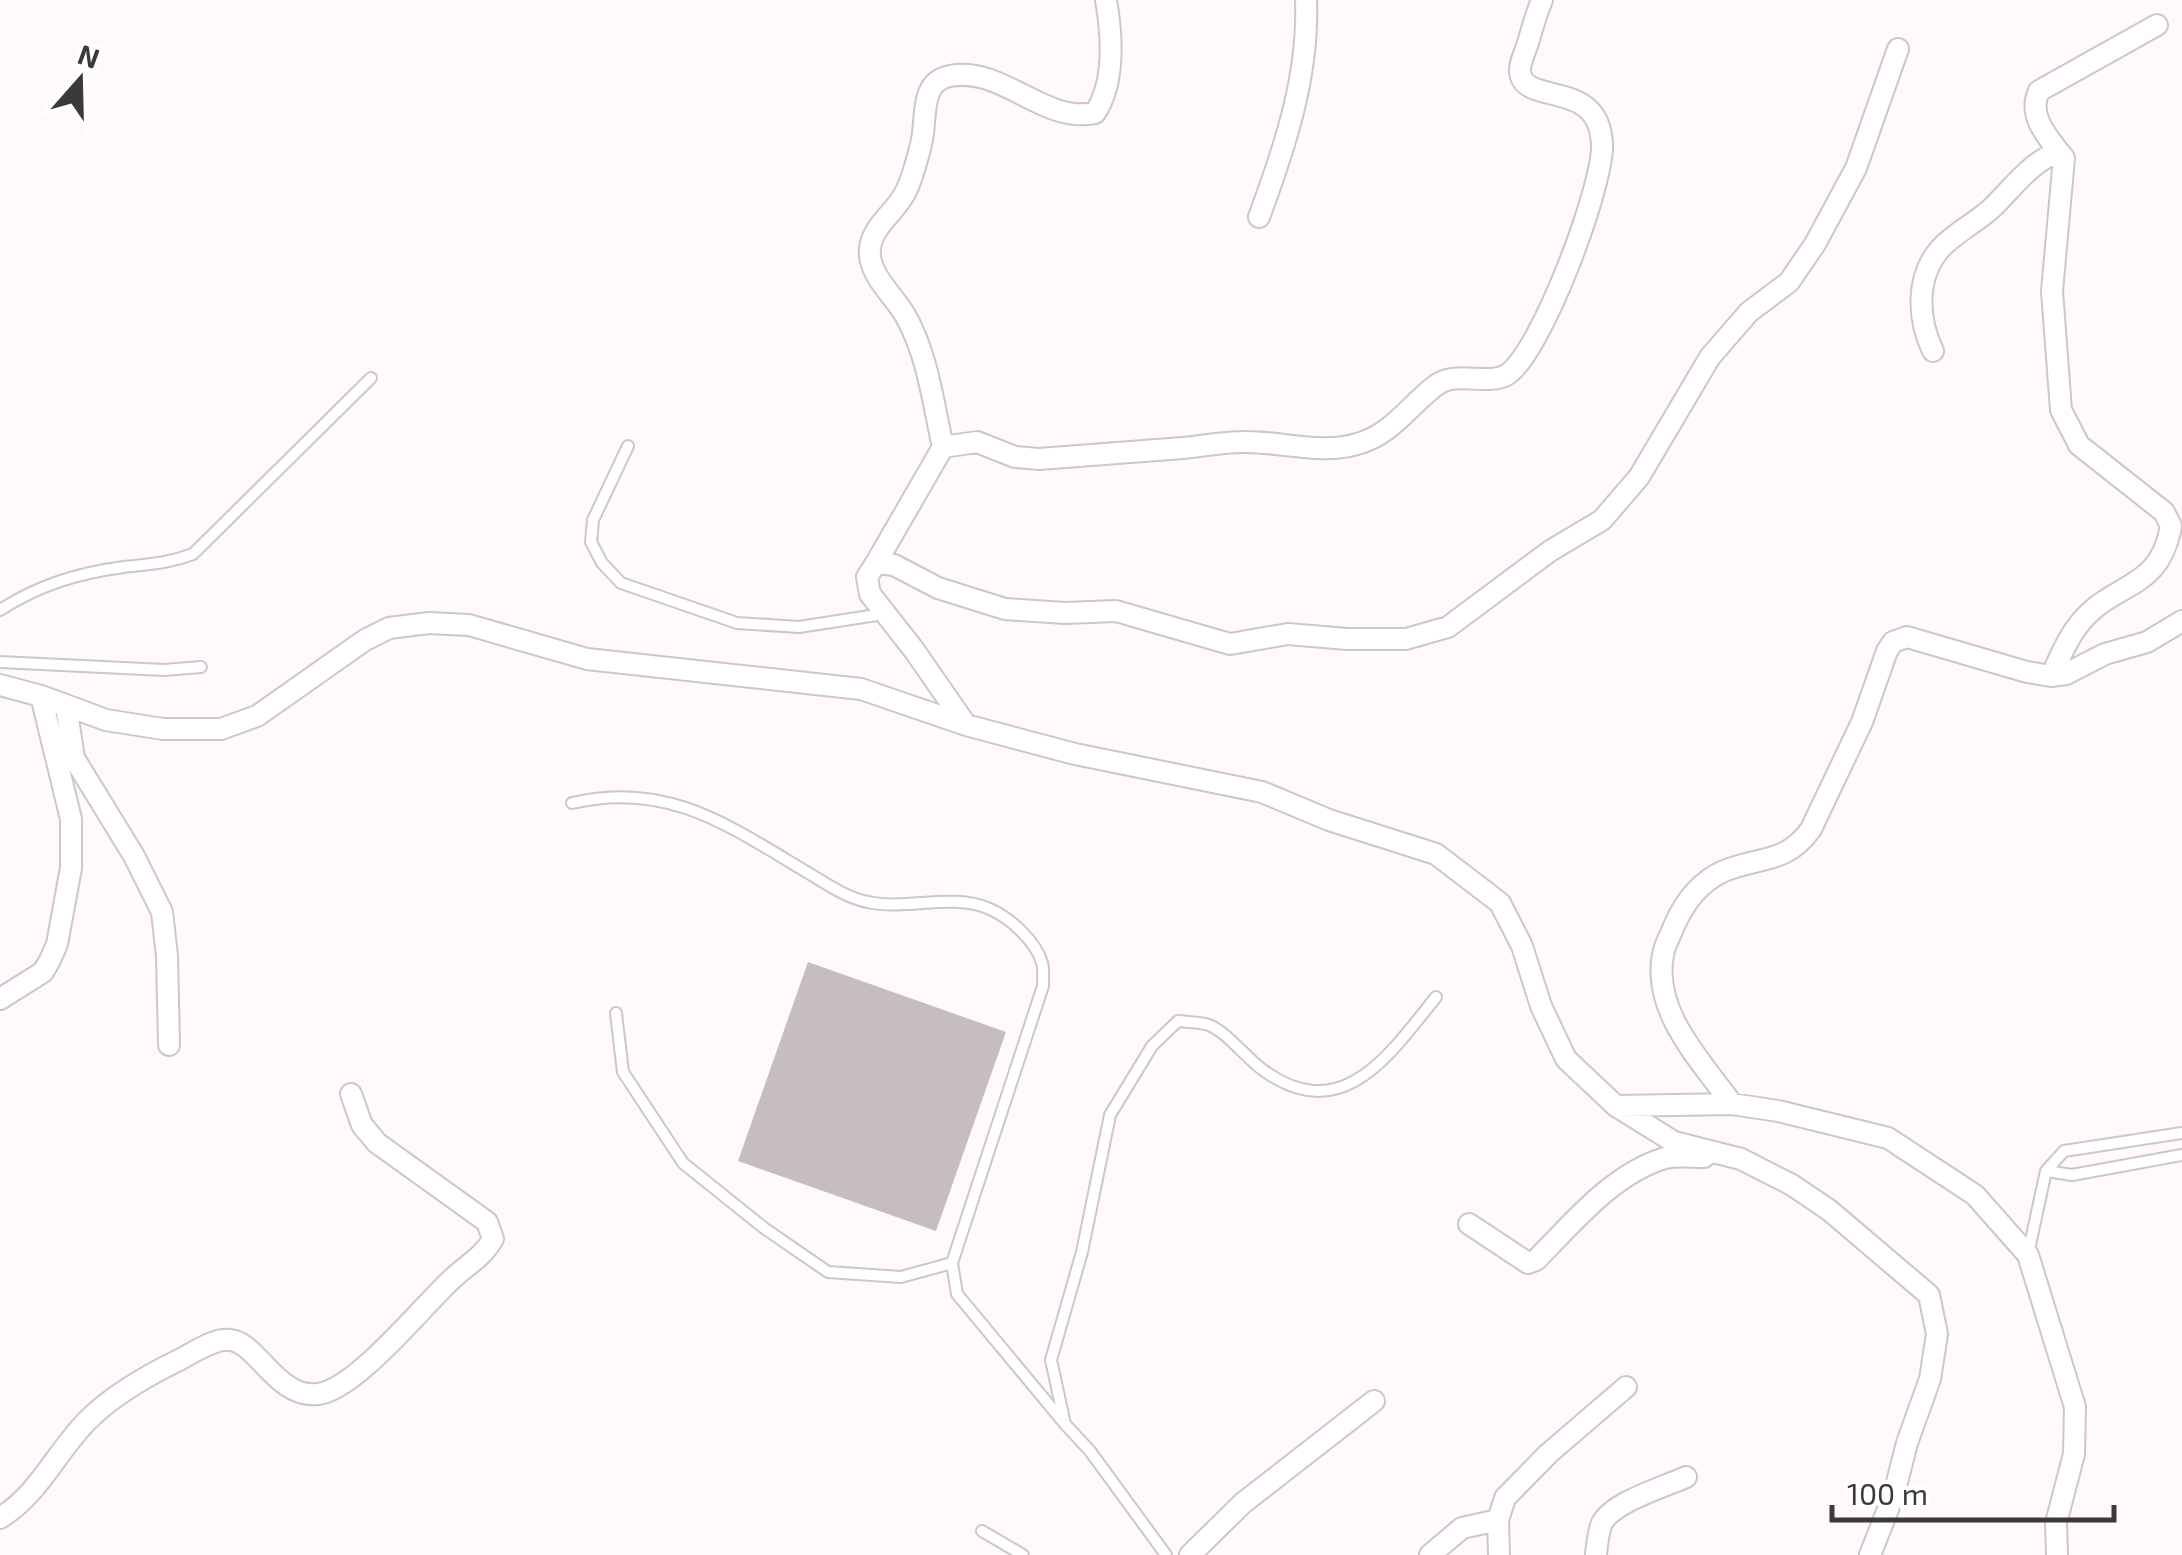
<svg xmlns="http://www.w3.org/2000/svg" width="2182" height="1555" viewBox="0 0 2182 1555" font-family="'Exo 2',sans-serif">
<rect width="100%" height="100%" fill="#fff8fc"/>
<!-- building -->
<path fill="#c6bdbf" d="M808 962 1006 1032 936 1231 738 1161Z"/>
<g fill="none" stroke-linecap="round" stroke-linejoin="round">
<!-- lane casing -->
<g stroke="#cdc6ca" stroke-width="14">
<path id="lane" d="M628 446 593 520 591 542 602 563 621 583 737 623 799 627 883 614
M0 610C39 585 78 573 124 567 149 564 170 563 193 554L371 378
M0 662 164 670 201 667
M572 803C664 781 725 823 800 868 821 880 845 898 868 902 908 911 951 892 990 909 1010 918 1036 941 1042 963 1044 969 1043 979 1043 986L952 1263 957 1294 1065 1424
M616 1013 623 1072 683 1163 764 1228 828 1272 901 1277 952 1263
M2046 1171 2064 1151 2182 1133
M2028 1254 2046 1171 2072 1175 2182 1155
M982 1531 1023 1555
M1166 1555 1090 1451 1065 1424 1051 1360 1082 1252 1110 1115 1152 1046 1178 1021C1187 1022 1200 1022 1209 1025 1228 1033 1245 1057 1263 1070 1342 1128 1390 1054 1436 997"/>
</g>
<!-- street casing -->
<g stroke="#cdc6ca" stroke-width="24">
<path id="street" d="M2059 152C2045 134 2028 114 2039 91L2157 25
M1259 217C1285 147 1309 75 1306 0
M1933 351C1918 320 1915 278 1940 249 1955 232 1978 222 1994 206 2013 187 2033 160 2059 152L2064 158 2052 291 2061 410 2079 445 2164 512 2171 526C2159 594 2111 580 2077 627 2066 641 2059 660 2051 676
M943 447 977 442 1015 457 1039 459C1087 455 1135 452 1183 448 1203 446 1223 442 1243 442 1280 441 1321 455 1357 444 1391 435 1408 407 1435 386 1456 369 1488 387 1508 374 1542 350 1603 187 1602 145 1600 77 1524 107 1520 72 1519 64 1525 52 1528 43 1532 29 1536 14 1542 0
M876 563 943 447C933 403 928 355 905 315 894 296 867 273 870 249 871 229 892 214 902 198 909 188 913 174 916 163 919 153 922 143 923 133 926 112 922 81 950 76 1003 66 1043 124 1095 113 1115 83 1112 35 1106 0
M0 685 41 696 106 720 163 729H221L257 716 365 640 389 628 429 623 469 625 587 659 861 689 966 725 1075 754 1262 792 1329 820 1436 854 1500 903 1522 946 1541 1006 1566 1059 1616 1106 1674 1142 1741 1159 1792 1185 1829 1210 1929 1295 1937 1334 1930 1379 1907 1443 1894 1494 1870 1555
M66 706 74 758 134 856 162 912 167 956 169 1045
M966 725 914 650 870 594 867 577 876 563 894 565 938 588 1005 609 1065 613 1116 611 1230 644 1288 634 1347 639H1406L1448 627 1550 551 1602 520 1639 477 1710 357 1749 312 1789 282 1815 244 1856 168 1898 49
M0 999 43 972 50 960 57 944 71 868V819L41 696
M1732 1104C1702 1062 1652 1012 1663 955 1664 945 1671 935 1674 926 1684 903 1699 882 1724 871 1761 856 1786 864 1811 829L1862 722 1887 651 1893 642 1907 637 2027 672 2051 676 2066 674 2105 654 2147 642 2182 621
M1618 1106 1732 1104 1778 1111 1888 1138 1975 1195 2028 1255 2075 1407 2074 1454 2056 1523 2057 1555
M1469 1224 1528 1263 1536 1260C1573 1223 1612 1174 1665 1158 1677 1155 1692 1157 1704 1157
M0 1518C39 1494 55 1454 86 1422 111 1396 148 1375 181 1359 194 1352 215 1338 230 1340 257 1342 277 1399 318 1394 355 1390 421 1308 450 1281 465 1266 482 1258 493 1239L487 1222 377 1143 362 1125 351 1094
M1190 1555 1243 1503 1374 1401
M1430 1555 1462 1528 1498 1520
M1499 1555 1498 1520 1505 1498 1548 1454 1626 1387
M1596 1555C1597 1546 1598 1532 1602 1523 1613 1502 1664 1487 1686 1477"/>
</g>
<!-- lane -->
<use href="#lane" stroke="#fff" stroke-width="10"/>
<!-- street -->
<use href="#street" stroke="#fff" stroke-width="20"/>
</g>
<!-- north arrow -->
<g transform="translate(80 80) rotate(20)" stroke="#ffffff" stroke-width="8" paint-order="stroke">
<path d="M0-8L18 38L0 25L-18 38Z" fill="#3c393b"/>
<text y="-15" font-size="28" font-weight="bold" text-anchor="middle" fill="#3c393b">N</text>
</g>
<!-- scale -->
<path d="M1832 1505v15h282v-15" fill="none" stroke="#3c393b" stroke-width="5"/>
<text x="1847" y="1505" font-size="30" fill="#3c393b" stroke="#ffffff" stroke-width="8" paint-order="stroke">100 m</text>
</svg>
